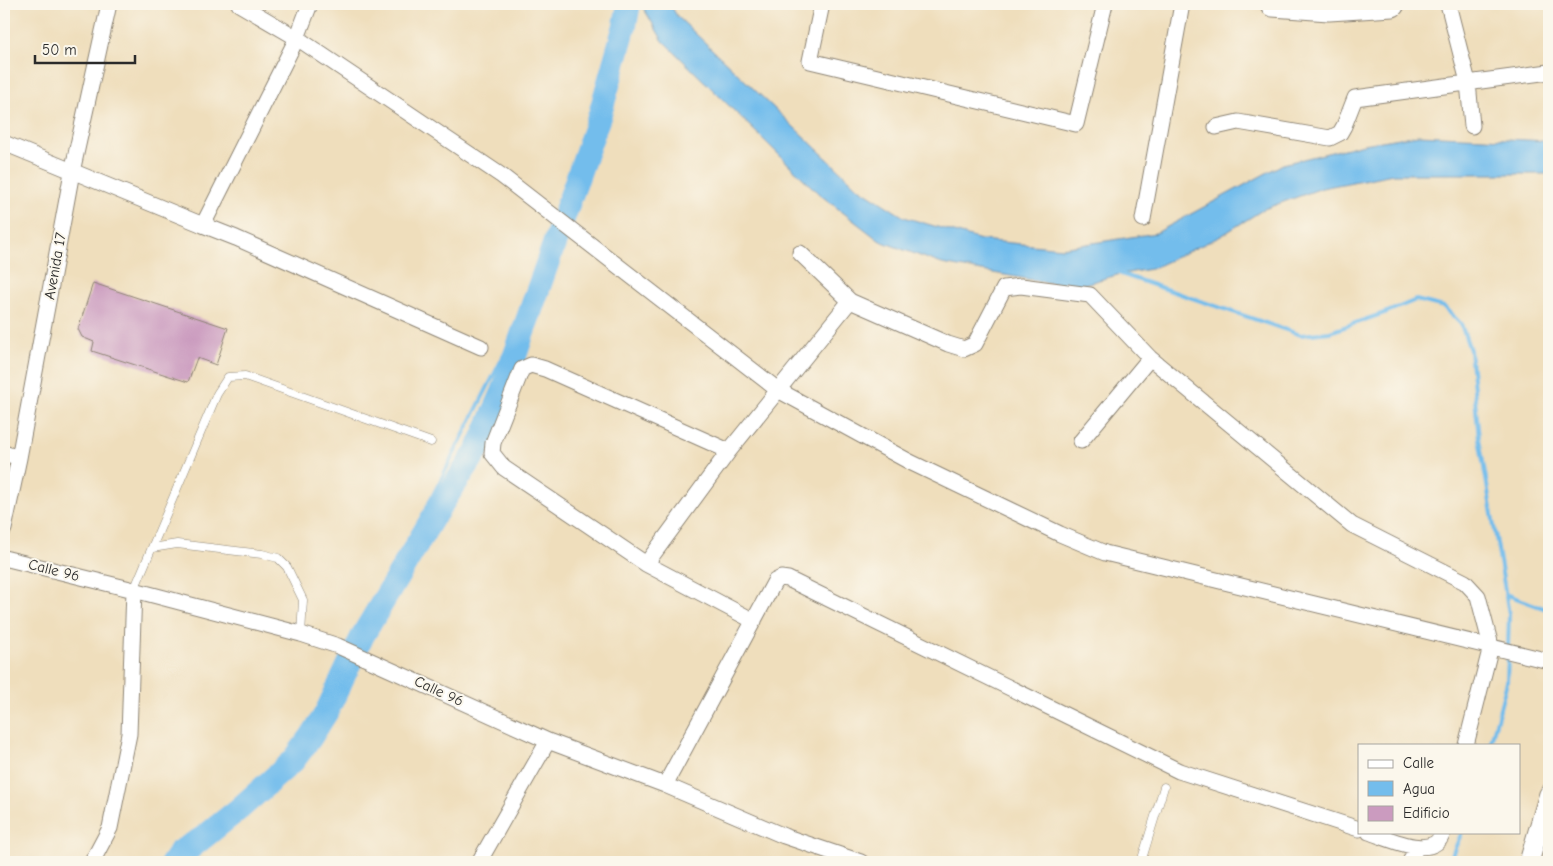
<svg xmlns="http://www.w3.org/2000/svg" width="1553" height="866" viewBox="0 0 1553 866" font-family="'Comic Neue',sans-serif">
<rect width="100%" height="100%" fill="#fbf7ec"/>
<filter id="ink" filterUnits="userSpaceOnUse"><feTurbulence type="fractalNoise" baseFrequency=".02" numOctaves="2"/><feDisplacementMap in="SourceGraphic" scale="10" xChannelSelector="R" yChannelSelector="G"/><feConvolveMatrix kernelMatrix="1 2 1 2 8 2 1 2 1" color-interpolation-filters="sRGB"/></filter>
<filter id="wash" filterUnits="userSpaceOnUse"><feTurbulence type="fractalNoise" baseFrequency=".0096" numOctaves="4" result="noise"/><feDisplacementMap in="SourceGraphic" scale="20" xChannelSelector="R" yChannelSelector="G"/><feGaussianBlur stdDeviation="1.12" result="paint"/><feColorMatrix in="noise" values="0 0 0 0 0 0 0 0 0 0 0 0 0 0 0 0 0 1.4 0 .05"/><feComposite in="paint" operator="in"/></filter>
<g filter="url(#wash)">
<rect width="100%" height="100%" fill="#efdebc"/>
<!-- water -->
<path fill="#73bdec" stroke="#4f748c" d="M641 4H670L677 16 857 187 904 217 981 240 1062 248 1156 233 1283 164 1364 144 1418 135 1549 141V174H1393L1322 188 1264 209 1221 236 1151 269 1121 274 1073 287 942 264 880 241 819 194 663 41Z"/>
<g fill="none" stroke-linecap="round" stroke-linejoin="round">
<!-- stream -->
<path stroke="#73bdec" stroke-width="4" d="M557 214 612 52 620 4
M1121 274 1301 335 1330 332 1387 312 1416 300 1444 307 1461 324 1470 350 1479 438 1509 614 1508 647
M1505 594 1549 610
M355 649 505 353 555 221
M1490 745 1507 682 1508 654
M161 862 173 844 289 776 352 655
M1449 862 1462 832"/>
<!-- river -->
<path stroke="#73bdec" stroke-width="24" d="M173 862 239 809 293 761 311 737 326 713 363 635 432 519 478 449 503 392 522 335 600 114 625 25 629 4"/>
</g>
<g id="blocks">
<!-- building -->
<path fill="#cb9bbf" d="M93 283 228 328 216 365 197 358 188 382 92 351 94 342 82 337 78 329Z"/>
</g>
</g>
<g filter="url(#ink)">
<use href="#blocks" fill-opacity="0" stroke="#8d8474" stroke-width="1"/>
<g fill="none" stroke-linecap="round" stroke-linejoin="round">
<!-- service casing -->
<g stroke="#8d8474" stroke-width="9">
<path id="service" d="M152 548 177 544 262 554 278 558 287 567 303 600 301 634
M134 590 217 394 228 377 245 376 431 442
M1141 862 1164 787"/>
</g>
<!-- minor casing -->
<g stroke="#8d8474" stroke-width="17">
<path id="minor" d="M239 4 297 38 502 176 778 390 910 462 1060 534 1105 553 1549 661
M822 4 810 61 1076 124 1105 4
M1448 4 1468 82 1472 126
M1216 127 1238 122 1330 138 1340 133 1344 126 1355 98 1549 72
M4 143 203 225 297 38 310 4
M1143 219 1182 4
M203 225 236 238 481 347
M800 253 850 301
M1081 441 1150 358
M729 451 545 369 531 365 522 369 493 443 492 453 504 468 646 564 754 621
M4 453 19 458
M4 529 19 458 72 172 109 4
M4 558 134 590 301 634 338 646 548 741 665 785 784 836 861 862
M646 564 729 451 850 301 948 344 964 349 975 344 1004 288 1021 286 1090 295 1150 358 1352 525 1465 582 1478 596 1491 646 1466 745
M665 785 775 581 781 578 788 579 1179 771 1359 829
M1369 832C1388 838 1435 862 1443 832
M92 862 110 828 129 734 134 590
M479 862 548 741
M1410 862 1416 848"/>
</g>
<!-- tertiary casing -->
<g stroke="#8d8474" stroke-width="21">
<path id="tertiary" d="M1529 862 1549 794"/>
</g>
<!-- primary casing -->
<g stroke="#8d8474" stroke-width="27">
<path id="primary" d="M1273 4 1329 8 1392 4"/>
</g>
<!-- service -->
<use href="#service" stroke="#fff" stroke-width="8"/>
<!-- minor -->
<use href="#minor" stroke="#fff" stroke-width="15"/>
<!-- tertiary -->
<use href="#tertiary" stroke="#fff" stroke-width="19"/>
<!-- primary -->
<use href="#primary" stroke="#fff" stroke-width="25"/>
</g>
</g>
<g text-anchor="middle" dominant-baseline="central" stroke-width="4" stroke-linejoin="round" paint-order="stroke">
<!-- street labels -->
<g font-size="15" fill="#2b2b2b" stroke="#fbf7ec">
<text transform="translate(55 266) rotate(-80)">Avenida 17</text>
<text transform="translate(54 570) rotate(14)">Calle 96</text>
<text transform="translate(439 691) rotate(25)">Calle 96</text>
</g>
</g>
<!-- margin -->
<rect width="1553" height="866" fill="none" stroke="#fbf7ec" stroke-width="20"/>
<!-- legend -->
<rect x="1358" y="744" width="162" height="90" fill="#fbf7ec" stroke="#a8a59f"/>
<rect x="1368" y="760" width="25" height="8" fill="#ffffff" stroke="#a8a59f"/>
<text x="1403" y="768" font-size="15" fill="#2b2b2b">Calle</text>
<rect x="1368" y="781" width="25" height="15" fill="#73bdec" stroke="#a8a59f"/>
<text x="1403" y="794" font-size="15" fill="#2b2b2b">Agua</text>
<rect x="1368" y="806" width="25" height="15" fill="#cb9bbf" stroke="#a8a59f"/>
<text x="1403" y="818" font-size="15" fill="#2b2b2b">Edificio</text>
<!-- scale -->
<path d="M35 55v8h100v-8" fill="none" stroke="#2b2b2b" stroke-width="2.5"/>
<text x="42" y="55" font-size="15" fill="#2b2b2b" stroke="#fbf7ec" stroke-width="4" paint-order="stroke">50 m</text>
</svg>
